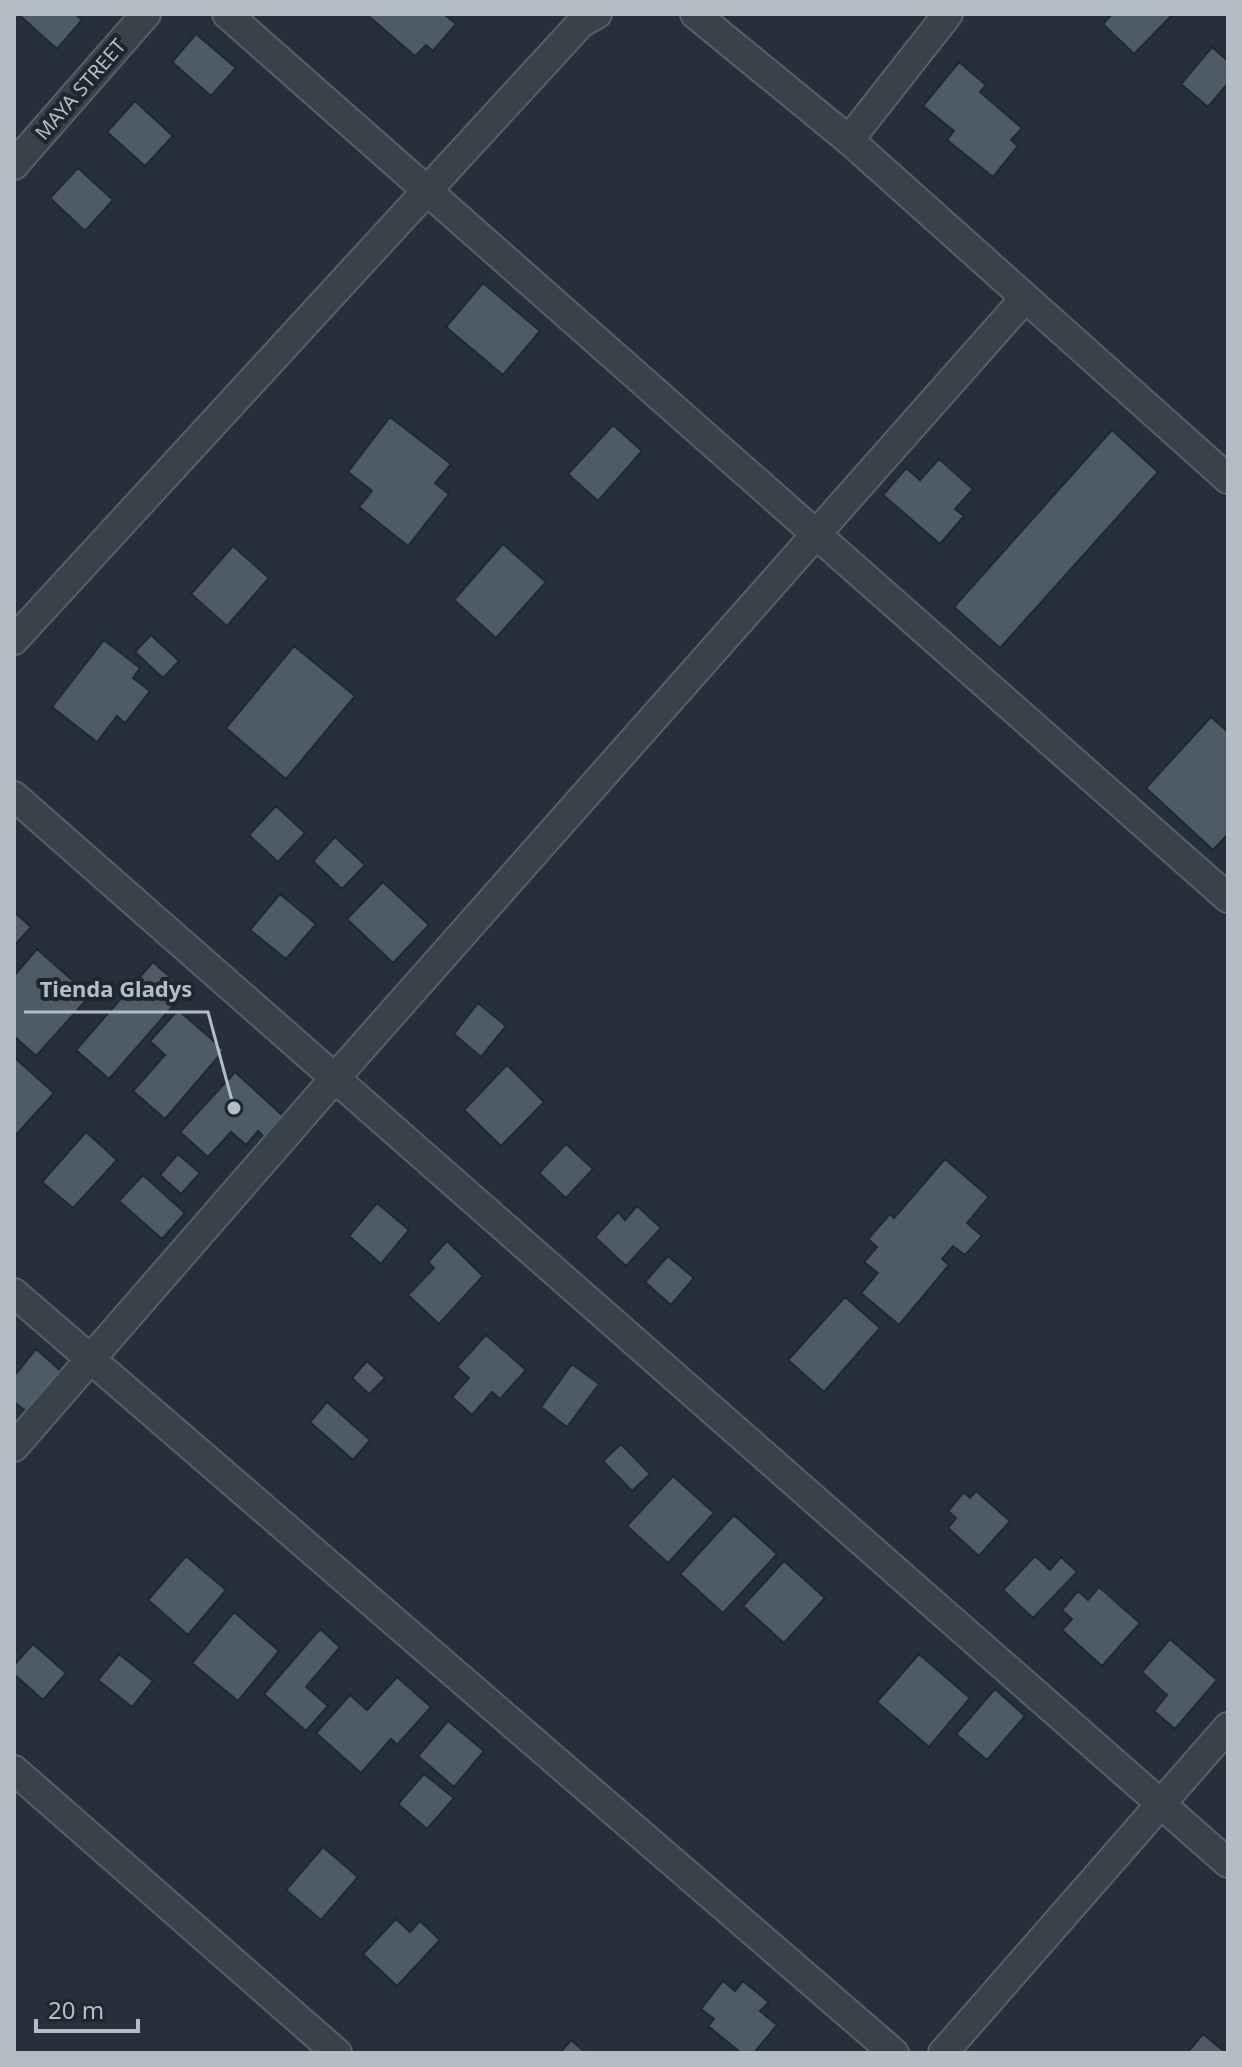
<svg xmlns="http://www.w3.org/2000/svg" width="1242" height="2067" viewBox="0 0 1242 2067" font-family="'Noto Sans',sans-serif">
<rect width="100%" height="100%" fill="#25303b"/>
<!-- building -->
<path fill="#4e5b65" stroke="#1f2932" stroke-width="2" d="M18 14H75L82 20 57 49Z
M366 14H444L456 24 433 51 426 45 415 56Z
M1112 14H1173L1134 54 1103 24Z
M196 34 236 68 211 96 172 62Z
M1212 47 1228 61V83L1208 107 1181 84Z
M959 62 986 85 980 92 1022 128 1011 140 1018 146 993 177 947 140 954 131 923 106Z
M135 101 173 136 145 166 107 132Z
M78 168 113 200 85 231 50 198Z
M483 283 540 331 503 375 446 327Z
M390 417 451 464 435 483 449 494 408 546 359 507 372 491 348 472Z
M613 425 642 451 598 501 568 474Z
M1112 430 1158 472 1000 648 954 607Z
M939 459 973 489 955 509 964 516 940 544 883 495 906 468 920 480Z
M503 544 546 582 496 638 454 600Z
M233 546 269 578 227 626 191 594Z
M151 635 179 661 163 678 135 652Z
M104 640 140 668 133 678 150 691 125 723 117 716 97 742 52 707Z
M294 646 355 696 286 779 226 728Z
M1211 717 1228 732V834L1213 850 1146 788Z
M276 806 305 833 278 862 249 835Z
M335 837 365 865 342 889 313 861Z
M383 882 429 925 393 963 347 919Z
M280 894 316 924 286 959 250 930Z
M14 912 31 927 14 946Z
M37 949 90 996 36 1056 14 1036V976Z
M153 962 186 991 109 1079 76 1050Z
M478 1003 506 1026 481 1057 454 1034Z
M178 1010 224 1050 165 1119 133 1091 165 1055 150 1041Z
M14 1057 54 1093 14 1137Z
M507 1065 544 1102 501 1146 464 1110Z
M235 1072 283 1116 264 1137 258 1131 246 1145 231 1132 208 1157 180 1132Z
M86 1132 117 1160 73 1208 42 1182Z
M566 1144 593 1169 566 1198 539 1173Z
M178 1154 200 1173 181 1194 160 1175Z
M945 1159 989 1197 967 1223 982 1236 965 1255 953 1246 942 1259 949 1265 899 1325 861 1293 878 1273 864 1262 877 1247 868 1239 890 1214 894 1218Z
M143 1175 185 1213 162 1239 119 1201Z
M377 1203 409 1230 381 1264 349 1236Z
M637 1206 661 1228 626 1266 595 1237 618 1212 625 1220Z
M447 1241 483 1276 439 1324 408 1295 434 1268 428 1262Z
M668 1256 694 1278 671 1305 645 1282Z
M845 1297 880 1328 824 1392 788 1360Z
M486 1335 526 1370 500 1399 492 1392 472 1415 452 1397 469 1378 457 1367Z
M36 1349 61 1371 27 1412 14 1402V1376Z
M367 1361 385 1378 369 1394 352 1378Z
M572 1364 599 1384 567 1427 541 1407Z
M327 1402 370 1440 353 1460 310 1422Z
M621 1444 650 1474 632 1491 603 1461Z
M673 1476 714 1513 668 1563 627 1526Z
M976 1491 1010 1521 979 1556 948 1528 956 1518 948 1511 964 1492 970 1498Z
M734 1515 777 1554 723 1613 680 1574Z
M186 1556 226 1590 188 1635 148 1600Z
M1035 1556 1050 1570 1061 1557 1077 1572 1033 1618 1003 1590Z
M784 1561 825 1598 784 1643 743 1606Z
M1099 1587 1140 1623 1102 1666 1062 1630 1072 1619 1062 1610 1078 1591 1088 1600Z
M234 1612 279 1651 238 1701 192 1663Z
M320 1629 340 1647 306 1687 328 1706 306 1731 264 1694Z
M1170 1639 1217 1680 1175 1729 1154 1711 1167 1695 1142 1672Z
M33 1644 66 1673 43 1700 14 1674V1665Z
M119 1654 153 1681 132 1707 98 1680Z
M919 1654 970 1698 929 1747 877 1702Z
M397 1677 431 1707 397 1745 391 1739 361 1773 316 1733 350 1695 367 1710Z
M995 1689 1025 1716 987 1760 956 1734Z
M448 1721 484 1751 454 1787 418 1756Z
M424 1774 454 1798 427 1829 398 1804Z
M323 1847 358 1877 321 1920 286 1890Z
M396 1919 410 1932 420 1921 440 1940 397 1986 363 1954Z
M723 1981 735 1991 743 1981 769 2002 760 2011 777 2025 754 2053H741L708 2026 714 2019 701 2009Z
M1203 2034 1226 2053H1187Z
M571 2040 586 2053H560Z"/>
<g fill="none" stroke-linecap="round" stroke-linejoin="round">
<!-- minor casing -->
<g stroke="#566069" stroke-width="32">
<path id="minor" d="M227 14 1228 898
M695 14 849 140 1228 479
M849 140 948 14
M14 165 146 14
M14 640 581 23 597 14
M14 796 1228 1863
M14 1293 894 2053
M14 1447 335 1078 1025 298
M14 1770 337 2053
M943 2053 1228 1727"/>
</g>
<!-- minor -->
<use href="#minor" stroke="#38424b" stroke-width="28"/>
</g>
<g text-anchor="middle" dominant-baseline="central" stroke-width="8" stroke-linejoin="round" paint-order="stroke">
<!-- street labels -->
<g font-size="20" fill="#b4bdc6" stroke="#1d2730">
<text transform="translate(80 89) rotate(-49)">MAYA STREET</text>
</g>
</g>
<!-- callouts -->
<path fill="none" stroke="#b4bdc6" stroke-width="3" d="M234 1108L208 1012H24"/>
<circle fill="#b4bdc6" stroke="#1d2730" stroke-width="3" cx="234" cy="1108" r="8"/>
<g font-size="22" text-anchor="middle" font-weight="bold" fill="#b4bdc6" stroke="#1d2730" stroke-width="8" stroke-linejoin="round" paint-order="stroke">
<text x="116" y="997">Tienda Gladys</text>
</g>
<!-- border -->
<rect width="1242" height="2067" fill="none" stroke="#b4bdc6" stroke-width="32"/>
<!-- scale -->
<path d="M36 2019v12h102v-12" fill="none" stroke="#b4bdc6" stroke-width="4"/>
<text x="48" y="2019" font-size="24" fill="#b4bdc6" stroke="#1d2730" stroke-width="6" paint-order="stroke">20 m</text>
</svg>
